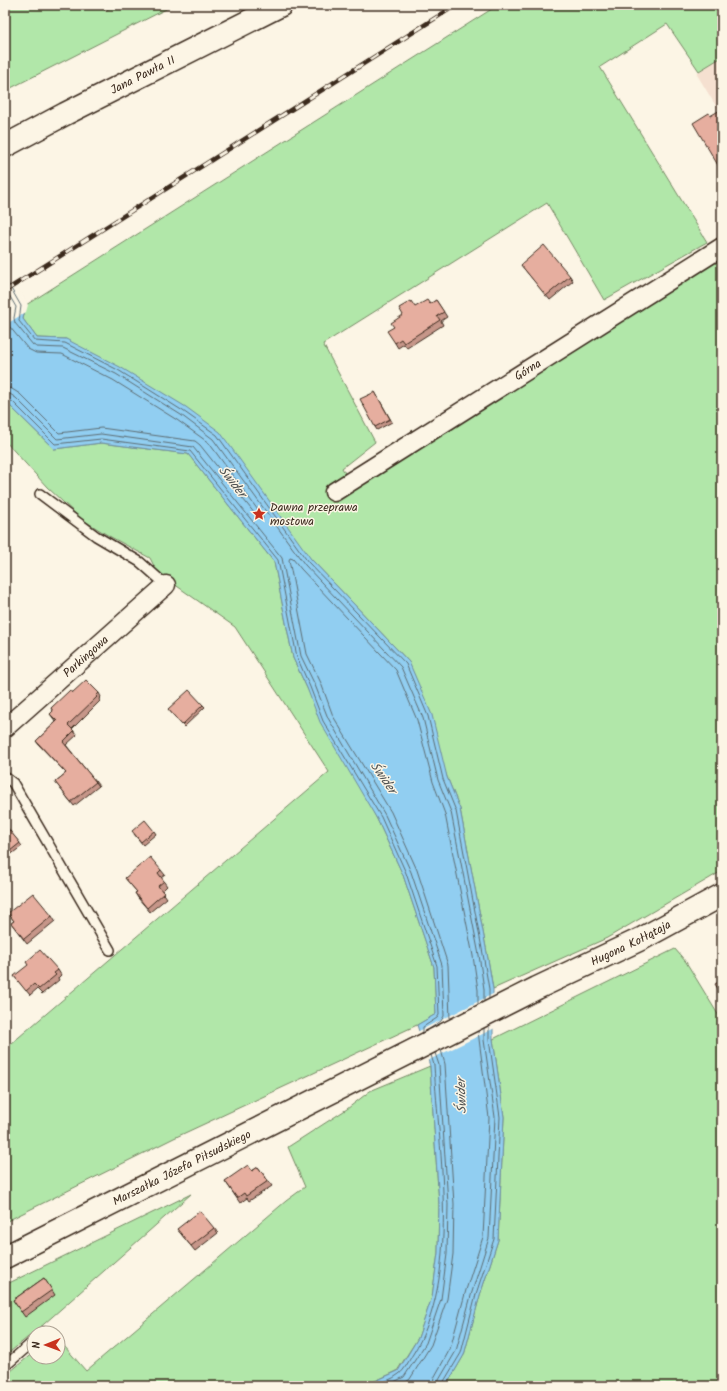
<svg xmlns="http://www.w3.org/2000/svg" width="727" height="1391" viewBox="0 0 727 1391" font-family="Kalam,sans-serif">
<rect width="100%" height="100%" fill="#fcf5e5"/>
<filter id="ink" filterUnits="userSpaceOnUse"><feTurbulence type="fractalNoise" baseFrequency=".025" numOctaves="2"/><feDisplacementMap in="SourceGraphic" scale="8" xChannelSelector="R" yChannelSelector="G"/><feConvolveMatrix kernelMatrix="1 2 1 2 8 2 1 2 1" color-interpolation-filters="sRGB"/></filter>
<g filter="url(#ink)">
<!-- built -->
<path fill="#f5e0d0" d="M722 57V116L696 73Z"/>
<!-- green -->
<path fill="#b1e7a9" stroke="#768864" d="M5 5H103L105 11 115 5H174L5 91Z
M498 5H722V57L699 71 667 24 600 67 707 242 604 300 547 203 323 344 375 442 342 468 353 487 722 257V871L607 938 493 989 487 953 460 809 447 777 409 662 311 559 66 339 37 338 23 319 26 305Z
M5 401 54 449 101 443 188 454 274 562 293 658 307 688 377 819 403 875 434 967 436 1014 417 1025 174 1138 5 1222V1049L329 772 235 627 157 572 150 558 109 536 80 518 47 487 5 441Z
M675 949 686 962 722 1021V1386H446L464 1355 480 1295 498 1240 504 1117 493 1039Z
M430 1066 439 1204 438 1253 432 1297 418 1338 397 1371 373 1382 368 1386H5V1376L34 1352V1357H58V1339L86 1371 286 1201 305 1187 288 1147 347 1109 370 1091Z
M191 1194 44 1324 5 1356V1285Z"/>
<!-- water -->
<path fill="#91cef1" stroke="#6f8c9d" d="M5 271 26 305 23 319 37 338 66 339 120 367 186 407 220 432 311 559 409 662 432 715 447 777 460 809 487 953 493 989V1039L504 1117 498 1240 480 1295 464 1355 446 1386H368L373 1382 398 1371 418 1338 432 1297 438 1253 439 1204 430 1066 417 1025 436 1014 434 967 403 875 377 819 320 722 307 688 293 658 274 562 188 454 101 443 54 449 5 401Z"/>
<!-- pier -->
<path fill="#fcf5e5" d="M5 269 28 305 26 312 5 325Z
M495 993V1028L427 1061 417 1032Z"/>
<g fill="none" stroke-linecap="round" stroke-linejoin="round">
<!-- shore -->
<path stroke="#5d6c72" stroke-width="1" d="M5 278 21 306 19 321 35 341 65 343 118 370 183 411 217 435 308 562 406 664 428 716 443 779 456 811 483 954 489 989V999
M5 288 16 307 14 318 15 323 33 345 37 347 63 348 116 374 181 415 213 439 305 565 401 667 423 718 438 780 451 812 479 955 484 989V1002
M5 300 10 308 8 318 9 326 28 349 36 353 62 354 113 380 177 420 209 443 263 517V519H259L200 445 195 441 101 428 59 433 20 394 12 389 5 387
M5 393 10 394 16 398 57 439 101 434 193 447 282 558 301 656 315 685 328 718 385 815 411 872 442 965 444 1016 441 1021 428 1030
M5 398 13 402 55 444 101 439 190 451 278 560 297 657 310 687 323 721 381 817 406 873 437 966 439 1015 437 1018 423 1027V1032
M450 1019 448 965 417 870 391 812 333 716 321 683 307 654 289 560 290 558 293 559 301 569 396 670 417 720 433 782 445 814 473 956 478 990V1005
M375 1386C382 1382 392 1380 399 1374 405 1370 409 1360 413 1354 461 1278 439 1152 434 1065L431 1055
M386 1386 404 1377 426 1343 441 1299 447 1254 448 1204 439 1065 435 1053
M401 1386 410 1379 431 1345 447 1299 453 1254 454 1204 445 1064 441 1050
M432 1386 434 1378 450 1349 466 1290 483 1237 489 1118 478 1031
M438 1386 439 1380 456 1351 472 1292 489 1238 495 1117 484 1040V1028
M443 1386V1383L461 1353 476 1294 494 1239 500 1117 489 1039V1026"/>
<!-- service casing -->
<g stroke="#3b2a1e" stroke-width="12">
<path id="service" d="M40 494 96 536 140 562 166 585
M5 777 13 783 110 950
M43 1333V1332
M5 1366 34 1341"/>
</g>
<!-- minor casing -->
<g stroke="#3b2a1e" stroke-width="21">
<g id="minor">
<path id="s1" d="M334 492 722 247"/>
<path id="s2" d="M5 728 166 585"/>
</g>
</g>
<!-- secondary casing -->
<g stroke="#3b2a1e" stroke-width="25">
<g id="secondary">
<path id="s3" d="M5 146 65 114 281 5"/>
<path id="s4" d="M5 1257 537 988 643 938 722 895"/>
</g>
</g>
<!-- service -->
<use href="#service" stroke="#fcf5e5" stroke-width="9"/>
<!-- minor -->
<use href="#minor" stroke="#fcf5e5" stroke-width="18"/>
<!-- secondary -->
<use href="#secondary" stroke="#fcf5e5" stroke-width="22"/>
<!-- rail casing -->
<g stroke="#3b2a1e" stroke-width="4.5">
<path id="rail" d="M5 291 456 5"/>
</g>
<!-- rail -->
<use href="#rail" stroke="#fcf5e5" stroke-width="3" stroke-dasharray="9" stroke-linecap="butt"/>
</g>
<!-- wall -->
<path fill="#c69689" stroke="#3b2a1e" d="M521 265 570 276 573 281 550 300Z
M436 300 447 317 441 321 443 325 407 348 404 344 398 348 395 343 394 327 416 307 430 304Z
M375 392 392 422 377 430 375 427Z
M72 693H99L101 697 99 699 100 701 72 729 77 735 66 745 99 786 74 806 55 782 66 773 39 745 36 741 56 722 50 714 53 711 51 708Z
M203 705 205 707 184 727 168 709Z
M5 825 22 846 5 859Z
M154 831 156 834 143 845 134 834Z
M161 870 165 875 161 878 167 886 162 891 167 898 150 912 138 898 135 893 137 892 125 878Z
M8 913 52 916 55 921 27 944 11 923 14 921Z
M58 970 61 975 58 978 59 980 42 994 37 989 30 995 14 976Z
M258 1167 272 1186 249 1201 247 1198 240 1203 225 1181 252 1171Z
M214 1228 218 1233 195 1251 177 1229Z
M44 1278 55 1295 25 1317 13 1300Z"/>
<!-- building -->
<path fill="#e6ae9f" stroke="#3b2a1e" d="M722 109V172L693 123 709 113 710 116Z
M544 245 570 276 546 296 521 265Z
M427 300 430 304 436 300 444 312 437 316 440 320 404 343 401 339 395 343 387 331 394 327 391 323 403 315 399 308 411 301 415 307Z
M375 392 390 419 375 427 360 399Z
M86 680 99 693 96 696 97 697 68 725 74 731 63 742 96 782 71 802 55 782 66 773 36 741 57 721 50 714 53 711 51 708 70 690 72 693Z
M189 690 203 705 182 725 168 709Z
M145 820 154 831 141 842 132 831Z
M5 825 20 843 5 855Z
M150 857 161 870 158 873 164 881 158 886 164 893 147 908 135 893 137 892 125 878Z
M33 893 52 916 24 939 11 923 14 921 8 913Z
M40 950 58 970 54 973 56 975 39 989 34 984 26 991 14 976 28 965 26 962Z
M722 980V995L715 984Z
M248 1165 252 1171 258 1167 268 1181 246 1196 244 1193 237 1198 225 1181Z
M200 1211 214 1228 191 1246 177 1229Z
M44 1278 52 1290 21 1312 13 1300Z"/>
</g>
<!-- icons -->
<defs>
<g id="sight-bare" transform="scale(1.08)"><path d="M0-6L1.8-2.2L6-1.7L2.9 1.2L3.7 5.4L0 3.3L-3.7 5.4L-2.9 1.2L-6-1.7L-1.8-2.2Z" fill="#c8321e" stroke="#fcf5e5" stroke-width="2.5" paint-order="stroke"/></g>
</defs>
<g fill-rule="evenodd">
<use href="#sight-bare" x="259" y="514"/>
</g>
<g text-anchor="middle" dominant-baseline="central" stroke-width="3" stroke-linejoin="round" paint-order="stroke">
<!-- street labels -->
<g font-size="12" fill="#3b2a1e" stroke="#fcf5e5">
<text stroke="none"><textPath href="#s3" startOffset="155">Jana Pawła II</textPath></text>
<text stroke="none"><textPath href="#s1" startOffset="229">Górna</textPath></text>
<text stroke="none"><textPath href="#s2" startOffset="108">Parkingowa</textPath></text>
<text stroke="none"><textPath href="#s4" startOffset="700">Hugona Kołłątaja</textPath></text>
<text stroke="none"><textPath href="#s4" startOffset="198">Marszałka Józefa Piłsudskiego</textPath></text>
</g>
<!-- poi labels -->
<g font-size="12" fill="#3b2a1e" stroke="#fcf5e5" text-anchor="start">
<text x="270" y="507">Dawna przeprawa<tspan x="270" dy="14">mostowa</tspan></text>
</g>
<!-- water labels -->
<g font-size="13" font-style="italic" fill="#505353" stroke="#fcf5e5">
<text transform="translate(232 482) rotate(52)">Świder</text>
<text transform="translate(383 778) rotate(55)">Świder</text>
<text transform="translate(462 1096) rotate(-92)">Świder</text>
</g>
</g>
<!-- margin -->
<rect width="727" height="1391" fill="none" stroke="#fcf5e5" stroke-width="20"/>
<rect x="10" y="10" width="707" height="1371" fill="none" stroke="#3b2a1e" stroke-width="1.5" filter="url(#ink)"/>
<!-- north arrow -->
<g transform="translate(46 1345) rotate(269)"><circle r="19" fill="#fcf5e5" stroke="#afa495"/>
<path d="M0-3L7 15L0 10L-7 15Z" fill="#c8321e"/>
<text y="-6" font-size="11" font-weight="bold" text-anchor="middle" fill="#3b2a1e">N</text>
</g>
</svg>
